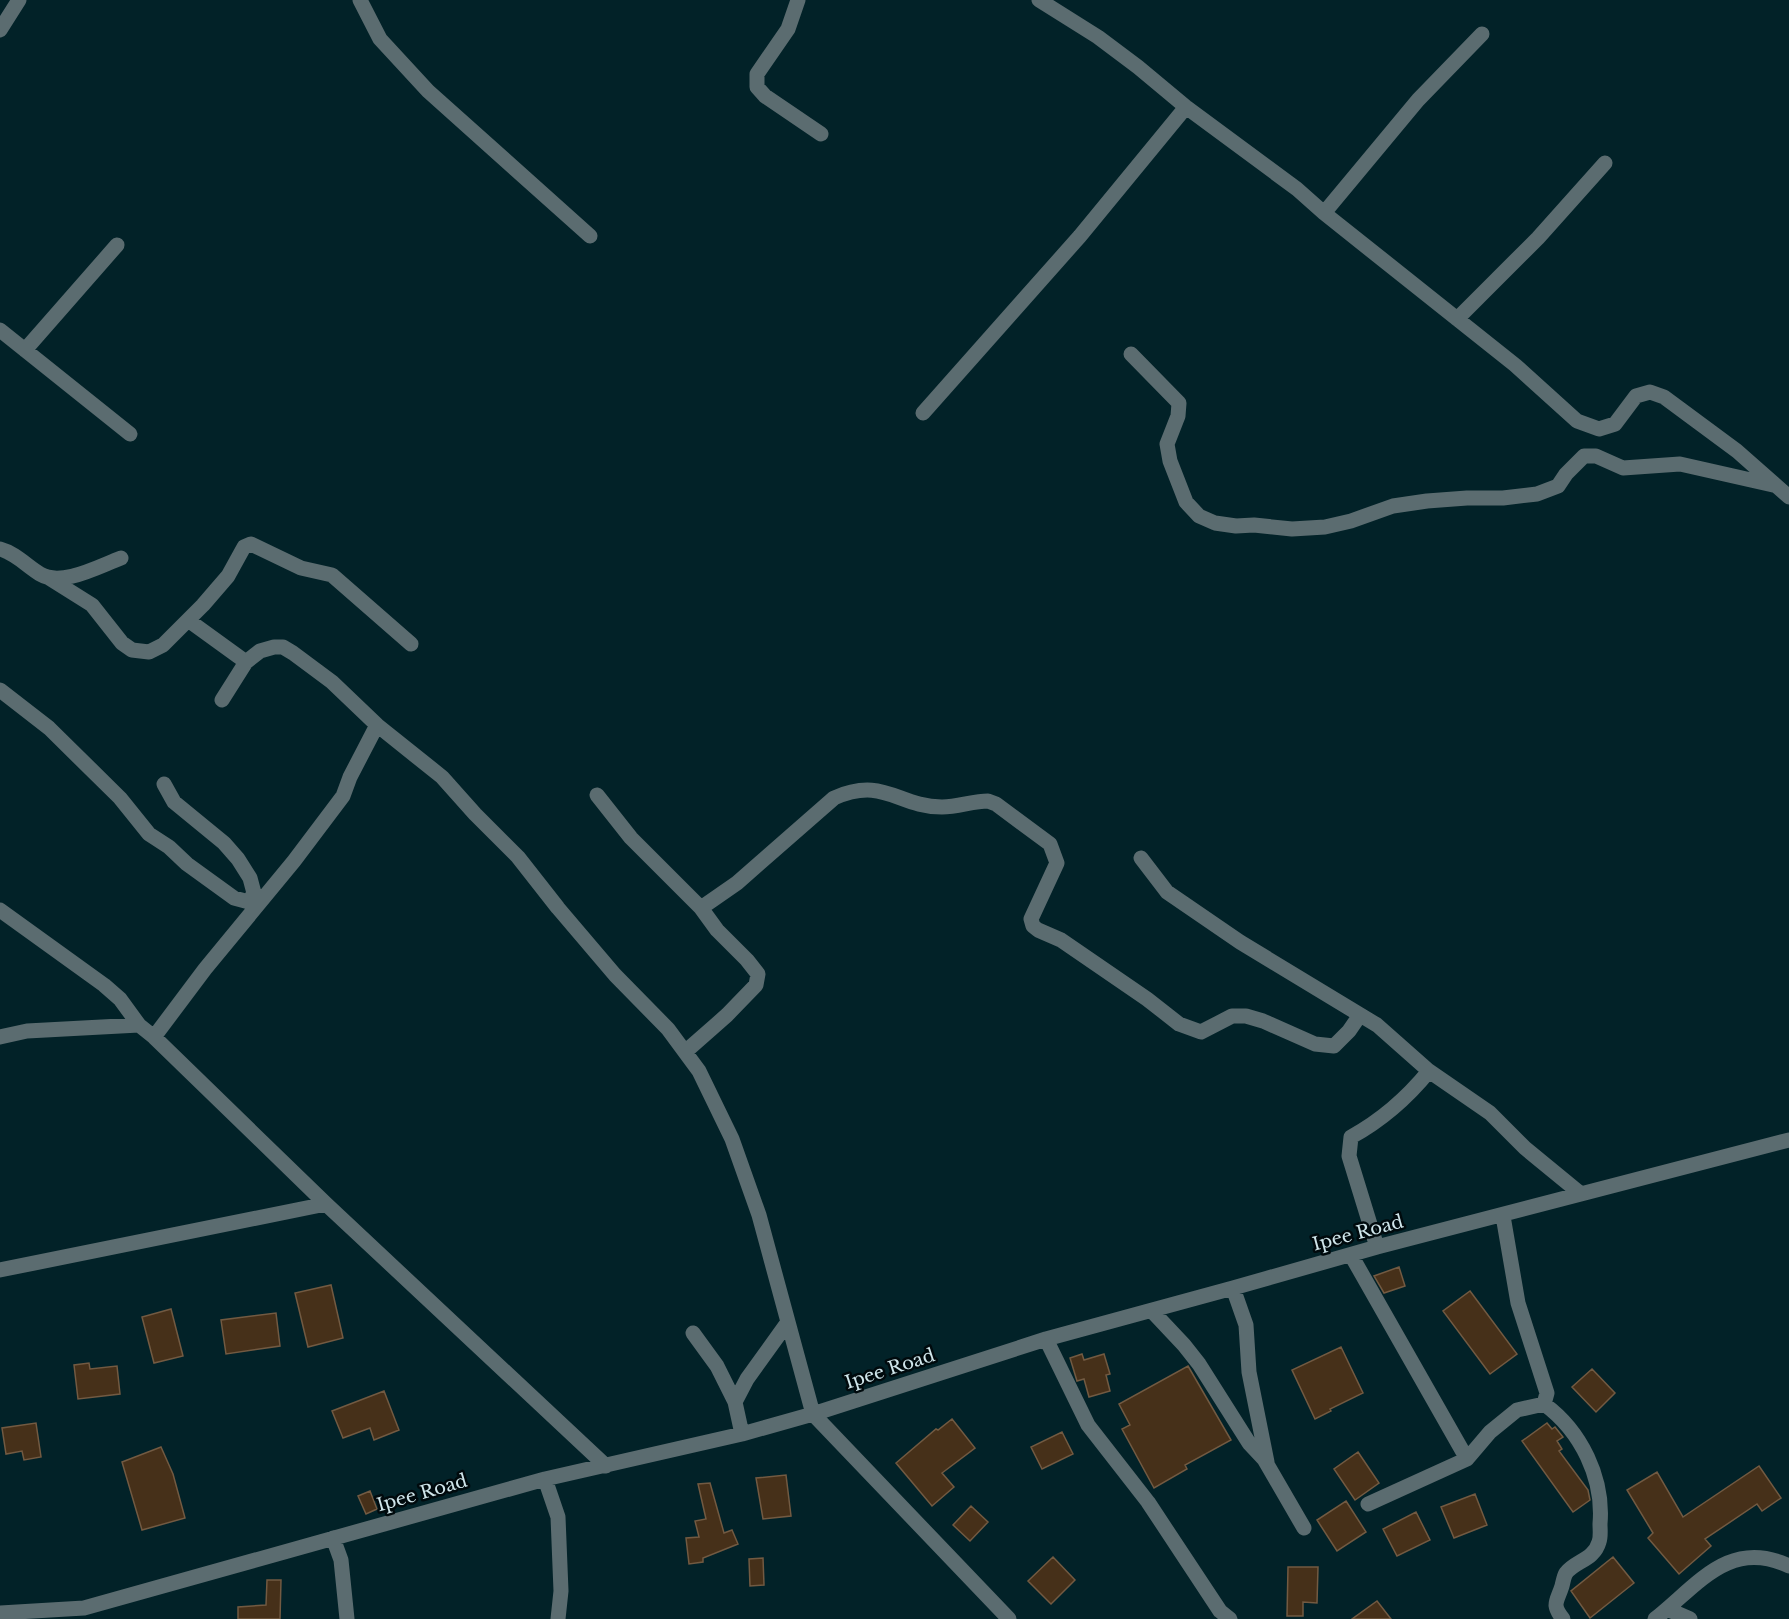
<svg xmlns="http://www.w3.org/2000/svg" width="1789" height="1619" viewBox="0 0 1789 1619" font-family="'Libre Baskerville',serif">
<rect width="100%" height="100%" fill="#022228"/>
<!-- building -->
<path fill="#463019" stroke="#725a42" stroke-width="1.5" d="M1399 1267 1405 1286 1384 1293 1374 1276Z
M331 1285 343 1338 308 1347 295 1293Z
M1470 1291 1517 1354 1490 1374 1443 1311Z
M171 1309 183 1356 154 1363 142 1317Z
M276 1313 280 1346 226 1354 221 1320Z
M1341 1347 1363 1393 1330 1409 1331 1411 1315 1419 1292 1370Z
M1082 1354 1084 1360 1104 1354 1110 1374 1106 1375 1110 1391 1089 1397 1084 1379 1077 1381 1070 1358Z
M89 1363 90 1369 117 1366 120 1394 78 1399 74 1365Z
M1188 1366 1231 1440 1185 1465 1187 1469 1154 1488 1122 1429 1130 1425 1119 1404Z
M1592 1369 1615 1393 1596 1412 1572 1387Z
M384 1391 399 1430 374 1440 370 1428 343 1438 332 1411Z
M952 1419 975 1448 942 1473 954 1487 932 1506 896 1463 936 1429 938 1430Z
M36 1423 41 1457 24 1460 22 1451 6 1454 2 1428Z
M1547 1423 1552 1429 1555 1427 1563 1437 1557 1441 1562 1449 1559 1451 1588 1490 1590 1500 1573 1512 1522 1441Z
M1062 1432 1073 1454 1042 1469 1031 1447Z
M161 1447 173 1474 185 1518 142 1530 122 1462Z
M1358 1452 1379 1483 1355 1500 1334 1469Z
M1759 1466 1781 1498 1762 1511 1757 1504 1705 1539 1711 1546 1679 1574 1648 1538 1653 1533 1627 1490 1657 1472 1683 1517Z
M786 1475 791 1516 763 1519 756 1478Z
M710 1483 724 1533 732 1530 738 1544 703 1558V1562L689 1564 686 1538 699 1537 695 1521 706 1519 698 1484Z
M370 1491 377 1509 366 1514 358 1496Z
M1475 1494 1487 1525 1454 1538 1441 1507Z
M1346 1501 1366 1532 1337 1551 1317 1520Z
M971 1506 988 1522 970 1541 953 1525Z
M1416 1512 1430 1540 1397 1556 1383 1529Z
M1053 1557 1075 1580 1051 1604 1028 1581Z
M1613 1557 1634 1583 1590 1618 1571 1591Z
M763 1558 764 1585 750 1586 749 1559Z
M1288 1567H1318L1317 1603 1303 1602V1616H1287Z
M267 1580H281L280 1619H238V1607L266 1605Z
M1377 1601 1391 1619H1352Z"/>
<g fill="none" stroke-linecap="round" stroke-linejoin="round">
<!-- minor -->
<path stroke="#5b6c70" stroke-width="15" d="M360 0 380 39 428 91 590 236
M798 0 788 29 757 74V87L765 96 821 134
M1039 0 1098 37 1138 67 1186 107 1297 189 1324 213 1515 365 1577 421 1599 429 1615 424 1636 396 1650 392 1664 397 1737 451 1789 497
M0 30 19 0
M1324 213 1418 100 1482 34
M1457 319 1538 238 1605 163
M0 330 130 434
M25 350 117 245
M1131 354 1179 403 1178 416 1167 444 1170 461 1186 502 1199 516 1215 523 1236 526 1254 525 1292 529 1325 527 1351 521 1393 506 1427 501 1467 498H1503L1537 494 1558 486 1566 474 1584 456H1596L1623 468 1680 464 1773 485
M923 413 1080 236 1186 107
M0 549C15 553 27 566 40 574 62 587 99 566 121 558
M49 578 92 605 122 643 132 650 149 652 163 645 203 605 228 576 244 547 251 544 301 568 332 575 411 644
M188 620 246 662
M0 690 49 728 120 798 149 834 169 847 187 864 234 898 249 902 254 893 250 878 238 859 224 843 174 802 164 784
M377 725 442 777 475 814 518 857 558 908 615 975 668 1029 699 1071 732 1139 759 1215 813 1414 1009 1619
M597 795 631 838 701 908 717 930 747 960 758 974 756 985 727 1015 685 1052
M1141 858 1167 892 1240 942 1377 1025 1429 1071 1490 1113 1525 1148 1581 1194
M701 908 737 883 834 798C884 776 898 807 942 807 958 807 973 801 988 801L996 804 1050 844 1057 863 1031 919 1033 926 1038 930 1061 940 1147 999 1179 1024 1201 1032 1232 1016H1246L1263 1021 1315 1044 1334 1046 1349 1031 1360 1015
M0 910 104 985 120 999 139 1025 154 1037 326 1204 606 1466
M0 1037 27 1031 139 1025
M154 1037 205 969 294 861 343 796 350 777 377 725 332 682 293 653 283 647H274L260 651 246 662 222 700
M1503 1216 1518 1303 1547 1393 1544 1404
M1377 1247 1349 1156 1351 1137C1382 1120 1407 1098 1429 1071
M1351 1255 1467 1459 1490 1432 1517 1410 1544 1404C1581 1431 1604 1478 1600 1524 1600 1529 1601 1537 1599 1542 1594 1560 1575 1561 1566 1573 1564 1576 1563 1582 1562 1586 1557 1602 1551 1604 1563 1619
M0 1270 326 1204
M1233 1288 1246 1325 1249 1372 1267 1462
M1152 1311 1184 1345 1199 1364 1249 1443 1264 1459 1304 1528
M693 1333 717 1366 735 1402 742 1434
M1046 1339 1088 1425 1148 1502 1220 1611 1230 1619
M735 1402 747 1379 788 1322
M545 1479 558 1517 561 1591 558 1619
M1368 1504 1467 1459
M333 1538 341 1560 347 1619
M1667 1609 1690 1619
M0 1613 84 1608 545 1479 742 1434 813 1414 1046 1339 1233 1288 1377 1247 1789 1140
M1655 1619C1698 1585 1729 1538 1789 1566"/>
</g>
<g text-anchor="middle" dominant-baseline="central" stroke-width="5" stroke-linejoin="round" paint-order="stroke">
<!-- street labels -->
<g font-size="18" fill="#cfe5ea" stroke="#000a0d">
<text transform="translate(1358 1233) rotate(-15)">Ipee Road</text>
<text transform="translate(890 1369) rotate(-18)">Ipee Road</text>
<text transform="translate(422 1493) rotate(-16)">Ipee Road</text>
</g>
</g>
</svg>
